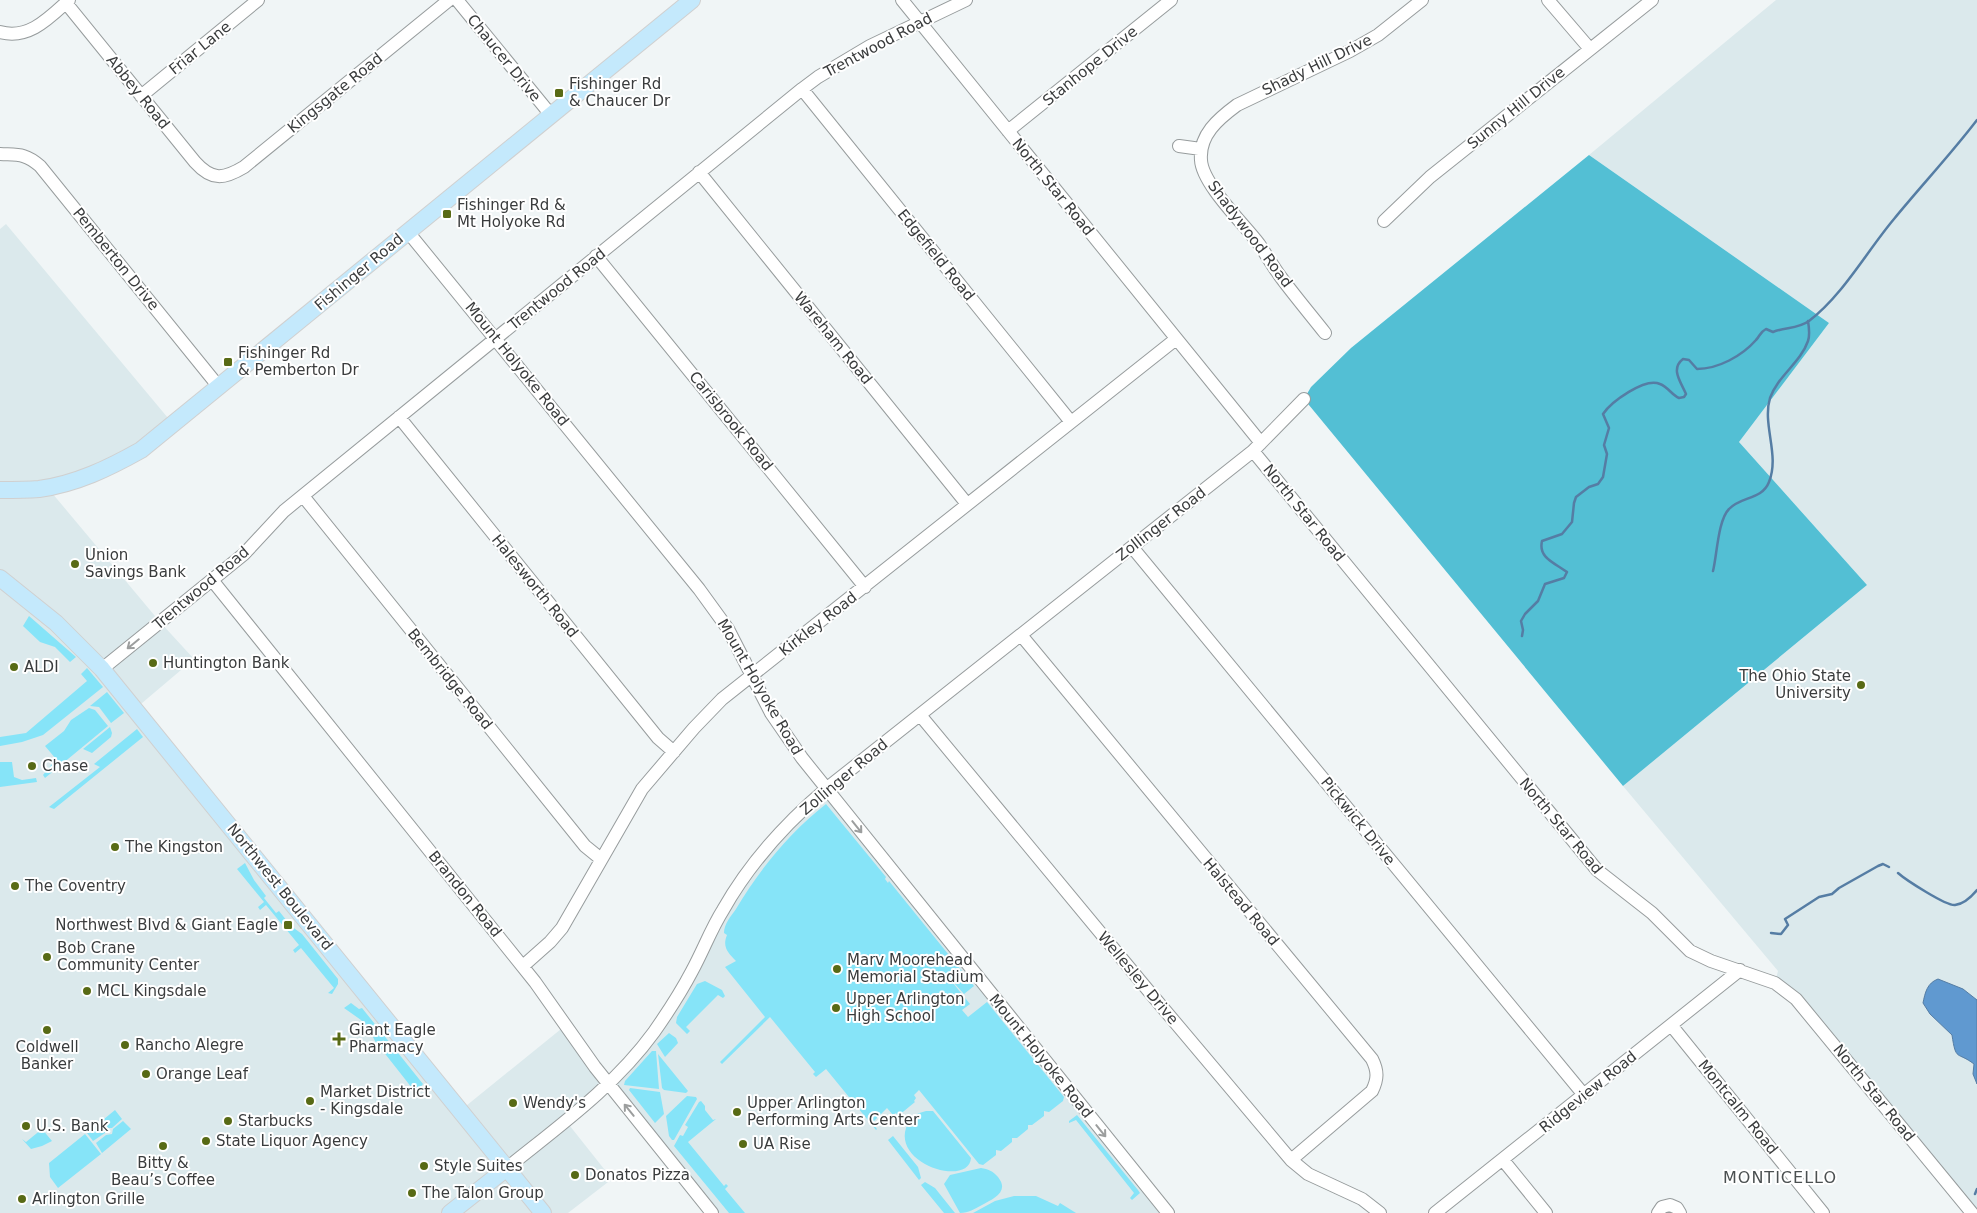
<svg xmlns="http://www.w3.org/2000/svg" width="1977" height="1213" viewBox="0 0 1977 1213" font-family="'DejaVu Sans',sans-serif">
<rect width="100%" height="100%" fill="#f0f5f6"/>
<!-- built -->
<path fill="#dbe9ec" d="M1776 0H1977V1213L1775 983 1778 971 1623 786 1867 585 1739 442 1829 323 1589 155Z
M6 224 173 424 141 450 47 487 160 622 194 659 135 709 461 1110 566 1025 608 1084 654 1032 736 888 826 789 1168 1213H712L608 1085 566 1121 612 1179 568 1213H0V229Z"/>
<!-- green -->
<path fill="#86e4f8" d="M29 616 76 657 70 662 55 647 40 642 23 626Z
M87 668 103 687 43 735 22 742 0 746V737L26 733 87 681 81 674Z
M107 692 124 713 111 723 99 707 90 706Z
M89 708 95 710 108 726 45 778 43 775 56 759 45 746 64 731 71 720Z
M110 727 112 733 111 737 92 753 83 749Z
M137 729 143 737 54 809 49 807 100 767 94 764Z
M0 762H12L14 777 22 780 36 778 37 782 0 787Z
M826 804 886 877 885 879 888 883 889 881 974 986 964 994 944 972 970 1004 962 1010 968 1017 987 1002 1064 1097 1063 1101 1049 1112 1044 1111V1116L1032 1125H1028V1129L1017 1138H1012V1142L1001 1151 996 1150V1155L983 1165 979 1164 919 1090 914 1095 916 1098 914 1101 915 1102 898 1116 896 1113 893 1115 887 1108 872 1123 877 1129 876 1130 826 1069 816 1077 813 1074 815 1072 770 1017 722 1064 720 1062 765 1017 725 967 736 961C728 953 722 947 727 935L724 933C724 924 731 916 736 909 759 870 790 832 826 804Z
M245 863 254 880 266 896 264 898 276 913 279 911 291 926 302 934 338 979V984L332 994 328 993 334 988 301 948 295 953 293 950 299 945 266 905 260 910 258 907 264 902 237 869Z
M705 981 722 990 725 996 723 998 718 995 686 1027 690 1031 687 1034 676 1023 677 1017 697 984Z
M351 1003 359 1009 362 1008 423 1084 418 1090H414L412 1088 375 1041 370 1031 361 1020 344 1008Z
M669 1033 676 1038 678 1043 665 1057 657 1044Z
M652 1051H656L659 1089 624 1085 625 1081Z
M658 1054 688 1091 686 1093 664 1090 662 1088Z
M630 1088 660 1092 664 1114 655 1123 629 1090Z
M687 1096 696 1097 697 1099 674 1140H672L669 1136 666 1116Z
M701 1101 705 1106V1110L713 1120 716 1119 688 1142 724 1186 726 1184 728 1186 725 1189 745 1213H729L674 1146 680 1135 683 1136 688 1127 685 1125 699 1102Z
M115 1110 122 1119 112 1128H106L105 1133 93 1141 87 1133Z
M926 1111H933L971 1158C969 1187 894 1165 906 1128 909 1118 917 1113 926 1111Z
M1077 1115 1138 1190 1140 1193 1132 1200 1130 1198 1134 1193 1076 1120 1069 1123V1121Z
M123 1121 131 1129 102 1153 96 1143 106 1135 112 1134 113 1129Z
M42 1129 52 1141 42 1146 31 1149 22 1139 26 1142Z
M85 1134 101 1154 58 1188 50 1177 49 1163Z
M893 1136 918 1167 921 1178 919 1180 888 1140Z
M981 1168C988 1169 993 1171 998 1177 1010 1192 993 1199 982 1205 974 1209 969 1213 960 1213L944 1184 950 1175Z
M925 1182 935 1188 955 1213H944L921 1185Z
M1014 1196H1036L1058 1206 1060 1203 1076 1213H973L995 1201Z"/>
<!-- forest -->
<path fill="#53bfd4" d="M1589 155 1829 323 1739 442 1867 585 1623 786 1304 399 1311 387 1351 348Z"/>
<!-- water -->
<path fill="#6099d0" stroke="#557da4" d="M1938 979 1963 989 1977 1000V1084L1973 1074 1974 1064C1957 1051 1956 1062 1952 1035L1930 1014 1923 1003C1925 993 1927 983 1938 979Z"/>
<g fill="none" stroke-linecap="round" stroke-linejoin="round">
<!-- stream -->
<path stroke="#557da4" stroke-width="2.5" d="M1713 571C1717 555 1718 520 1729 509 1741 496 1762 500 1769 482 1780 455 1762 425 1770 398 1777 377 1801 362 1808 341 1810 335 1809 327 1808 321
M1522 636 1523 630 1521 621 1525 614 1538 601 1545 584 1564 578 1567 572C1555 563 1538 558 1542 541L1562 534 1572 522 1574 503 1576 497 1589 487 1598 484 1603 477 1607 454 1604 445 1609 428 1603 414C1611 402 1645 377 1660 384 1668 387 1672 395 1679 398L1684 397 1686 394C1681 382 1670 369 1683 359L1689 360 1697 369C1718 369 1742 356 1756 340 1760 336 1760 332 1766 329L1773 332C1785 327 1798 329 1809 321 1843 295 1867 251 1894 219 1921 186 1951 154 1977 120
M1898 873C1906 880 1946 906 1955 905 1964 904 1972 896 1977 890
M1771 933 1781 934 1788 925 1785 919 1819 897 1832 894 1839 888 1878 866 1883 864 1889 867
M1975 1194 1977 1189"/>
<!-- minor casing -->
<g stroke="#979c9d" stroke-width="14">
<path id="minor" d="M457 0 551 115
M902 0 1261 443
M1548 0 1590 49
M66 3 195 162C212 181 224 179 244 167L449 0
M0 32C29 40 49 18 69 0
M802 89 1071 422
M141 96 258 0
M1008 131 1171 0
M1179 146 1201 149
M0 154C18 155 25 153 40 166L219 387
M699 172 967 504
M1384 221 1430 177 1652 0
M408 232 699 589 728 629 771 713 802 758 1168 1213
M596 256 865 587
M1325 333C1310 314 1294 295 1280 276 1272 265 1266 254 1259 244 1244 224 1202 184 1201 160 1199 135 1218 119 1237 105L1350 51 1378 35 1422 0
M399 417 658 738 674 752
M1253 451 1597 870 1652 913 1690 951 1711 961 1775 983 1796 999 1972 1213
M303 496 585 846 601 859
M1132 547 1584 1095
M212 580 535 982 595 1067 712 1213
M1021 635 1372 1059C1378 1071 1378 1079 1372 1091L1291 1160
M102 669 244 554 284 511 802 89 818 77 870 46 966 0
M920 715 1147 989 1291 1160 1308 1174 1362 1199 1380 1213
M523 966 550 942 562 928 642 789 694 728 722 699 1176 339
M1671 1025 1823 1213
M1503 1160 1546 1213
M507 1168C559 1126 614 1087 654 1032 668 1012 681 992 692 971 703 951 711 929 723 910 749 864 786 823 826 789L1253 451 1304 399
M1435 1213 1740 970
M1658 1213 1662 1207 1670 1205 1677 1208 1680 1213"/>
</g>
<!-- major casing -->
<g stroke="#d0d0d0" stroke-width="18">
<path id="major" d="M0 490C13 490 26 490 39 489 76 484 109 468 141 450L692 0
M0 578 56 623 102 669 543 1213
M450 1213 507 1168"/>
</g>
<!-- minor -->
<use href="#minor" stroke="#fff" stroke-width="12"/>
<!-- major -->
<use href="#major" stroke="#c4e9fc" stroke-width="16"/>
</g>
<!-- one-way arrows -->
<defs><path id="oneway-shaft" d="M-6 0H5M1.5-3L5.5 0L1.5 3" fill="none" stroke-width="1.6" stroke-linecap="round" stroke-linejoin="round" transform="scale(1.25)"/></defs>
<g stroke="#9c9e9e">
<use href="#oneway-shaft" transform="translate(133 644) rotate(141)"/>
<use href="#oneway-shaft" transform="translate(857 827) rotate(51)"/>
<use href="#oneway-shaft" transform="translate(629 1110) rotate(-129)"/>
<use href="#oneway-shaft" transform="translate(1101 1131) rotate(51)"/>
</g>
<!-- markers -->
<g fill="#586a15" stroke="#fff" stroke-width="2">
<rect x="554" y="88" width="10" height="10" rx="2.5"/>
<rect x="442" y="209" width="10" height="10" rx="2.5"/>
<rect x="223" y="357" width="10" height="10" rx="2.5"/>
<circle cx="75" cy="564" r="5"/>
<circle cx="153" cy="663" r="5"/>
<circle cx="14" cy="667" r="5"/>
<circle cx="1861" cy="685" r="5"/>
<circle cx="32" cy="766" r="5"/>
<circle cx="115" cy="847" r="5"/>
<circle cx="15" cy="886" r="5"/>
<rect x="283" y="920" width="10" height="10" rx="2.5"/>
<circle cx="47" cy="957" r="5"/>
<circle cx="837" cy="969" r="5"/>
<circle cx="87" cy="991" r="5"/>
<circle cx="836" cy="1008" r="5"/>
<circle cx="47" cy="1030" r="5"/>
<path d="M336.5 1031.5h5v5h5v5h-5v5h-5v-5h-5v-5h5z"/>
<circle cx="125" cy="1045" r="5"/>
<circle cx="146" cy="1074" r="5"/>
<circle cx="310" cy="1101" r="5"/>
<circle cx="513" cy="1103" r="5"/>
<circle cx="737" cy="1112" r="5"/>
<circle cx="228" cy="1121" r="5"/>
<circle cx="26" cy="1126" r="5"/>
<circle cx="206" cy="1141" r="5"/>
<circle cx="743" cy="1144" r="5"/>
<circle cx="163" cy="1146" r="5"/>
<circle cx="424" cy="1166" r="5"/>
<circle cx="575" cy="1175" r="5"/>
<circle cx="412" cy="1193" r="5"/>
<circle cx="22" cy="1199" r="5"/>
</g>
<g text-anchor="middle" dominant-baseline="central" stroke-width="4" stroke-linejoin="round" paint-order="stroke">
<!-- street labels -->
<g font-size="15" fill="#3a3c3d" stroke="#fff">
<text transform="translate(878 45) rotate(-28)">Trentwood Road</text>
<text transform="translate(200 48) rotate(-39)">Friar Lane</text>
<text transform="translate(504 58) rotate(51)">Chaucer Drive</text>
<text transform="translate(1317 65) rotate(-26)">Shady Hill Drive</text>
<text transform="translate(1090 66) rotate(-39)">Stanhope Drive</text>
<text transform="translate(138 92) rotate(51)">Abbey Road</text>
<text transform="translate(335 93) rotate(-39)">Kingsgate Road</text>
<text transform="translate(1516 108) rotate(-39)">Sunny Hill Drive</text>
<text transform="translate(1053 187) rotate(51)">North Star Road</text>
<text transform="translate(1250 234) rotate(53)">Shadywood Road</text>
<text transform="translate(936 255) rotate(51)">Edgefield Road</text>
<text transform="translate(116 259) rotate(51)">Pemberton Drive</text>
<text transform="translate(359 272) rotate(-40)">Fishinger Road</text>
<text transform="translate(557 289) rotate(-39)">Trentwood Road</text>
<text transform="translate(833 338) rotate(51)">Wareham Road</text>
<text transform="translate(517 364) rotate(51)">Mount Holyoke Road</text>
<text transform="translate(731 421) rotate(51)">Carisbrook Road</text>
<text transform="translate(1304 513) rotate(51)">North Star Road</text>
<text transform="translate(1161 524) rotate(-38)">Zollinger Road</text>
<text transform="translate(535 586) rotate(51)">Halesworth Road</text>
<text transform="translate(201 588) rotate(-40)">Trentwood Road</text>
<text transform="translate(818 624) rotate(-38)">Kirkley Road</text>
<text transform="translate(450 679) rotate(51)">Bembridge Road</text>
<text transform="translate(760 687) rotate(60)">Mount Holyoke Road</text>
<text transform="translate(844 777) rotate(-40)">Zollinger Road</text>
<text transform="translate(1358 821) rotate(51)">Pickwick Drive</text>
<text transform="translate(1561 826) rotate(50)">North Star Road</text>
<text transform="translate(280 887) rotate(51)">Northwest Boulevard</text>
<text transform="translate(465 894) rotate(51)">Brandon Road</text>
<text transform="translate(1241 902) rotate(50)">Halstead Road</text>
<text transform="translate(1138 978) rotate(50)">Wellesley Drive</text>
<text transform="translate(1041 1056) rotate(51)">Mount Holyoke Road</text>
<text transform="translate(1588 1092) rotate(-39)">Ridgeview Road</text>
<text transform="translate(1874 1093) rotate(51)">North Star Road</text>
<text transform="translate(1738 1107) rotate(51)">Montcalm Road</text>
</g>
<!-- poi labels -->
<g font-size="15" fill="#3a3c3d" stroke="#fff" text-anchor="start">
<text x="569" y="84">Fishinger Rd<tspan x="569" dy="17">&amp; Chaucer Dr</tspan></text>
<text x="457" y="205">Fishinger Rd &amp;<tspan x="457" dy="17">Mt Holyoke Rd</tspan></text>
<text x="238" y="353">Fishinger Rd<tspan x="238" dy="17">&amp; Pemberton Dr</tspan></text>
<text x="85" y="555">Union<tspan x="85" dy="17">Savings Bank</tspan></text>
<text x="163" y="663">Huntington Bank</text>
<text x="24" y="667">ALDI</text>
<text x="1851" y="676" text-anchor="end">The Ohio State<tspan x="1851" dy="17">University</tspan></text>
<text x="42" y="766">Chase</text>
<text x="125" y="847">The Kingston</text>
<text x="25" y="886">The Coventry</text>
<text x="278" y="925" text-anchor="end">Northwest Blvd &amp; Giant Eagle</text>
<text x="57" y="948">Bob Crane<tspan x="57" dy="17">Community Center</tspan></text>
<text x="847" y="960">Marv Moorehead<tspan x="847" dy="17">Memorial Stadium</tspan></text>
<text x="97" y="991">MCL Kingsdale</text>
<text x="846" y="999">Upper Arlington<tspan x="846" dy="17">High School</tspan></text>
<text x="349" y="1030">Giant Eagle<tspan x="349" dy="17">Pharmacy</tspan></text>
<text x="135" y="1045">Rancho Alegre</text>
<text x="47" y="1047" text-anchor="middle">Coldwell<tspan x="47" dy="17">Banker</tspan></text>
<text x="156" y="1074">Orange Leaf</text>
<text x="320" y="1092">Market District<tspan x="320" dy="17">- Kingsdale</tspan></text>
<text x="523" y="1103">Wendy's</text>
<text x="747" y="1103">Upper Arlington<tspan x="747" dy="17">Performing Arts Center</tspan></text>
<text x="238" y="1121">Starbucks</text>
<text x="36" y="1126">U.S. Bank</text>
<text x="216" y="1141">State Liquor Agency</text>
<text x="753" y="1144">UA Rise</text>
<text x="163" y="1163" text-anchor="middle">Bitty &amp;<tspan x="163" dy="17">Beau’s Coffee</tspan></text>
<text x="434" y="1166">Style Suites</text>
<text x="585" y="1175">Donatos Pizza</text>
<text x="422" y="1193">The Talon Group</text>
<text x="32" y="1199">Arlington Grille</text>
</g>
<!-- neighbourhood labels -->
<g font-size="16" letter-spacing="1" fill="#4b5051" stroke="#fff">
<text x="1780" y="1177">MONTICELLO</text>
</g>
</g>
</svg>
